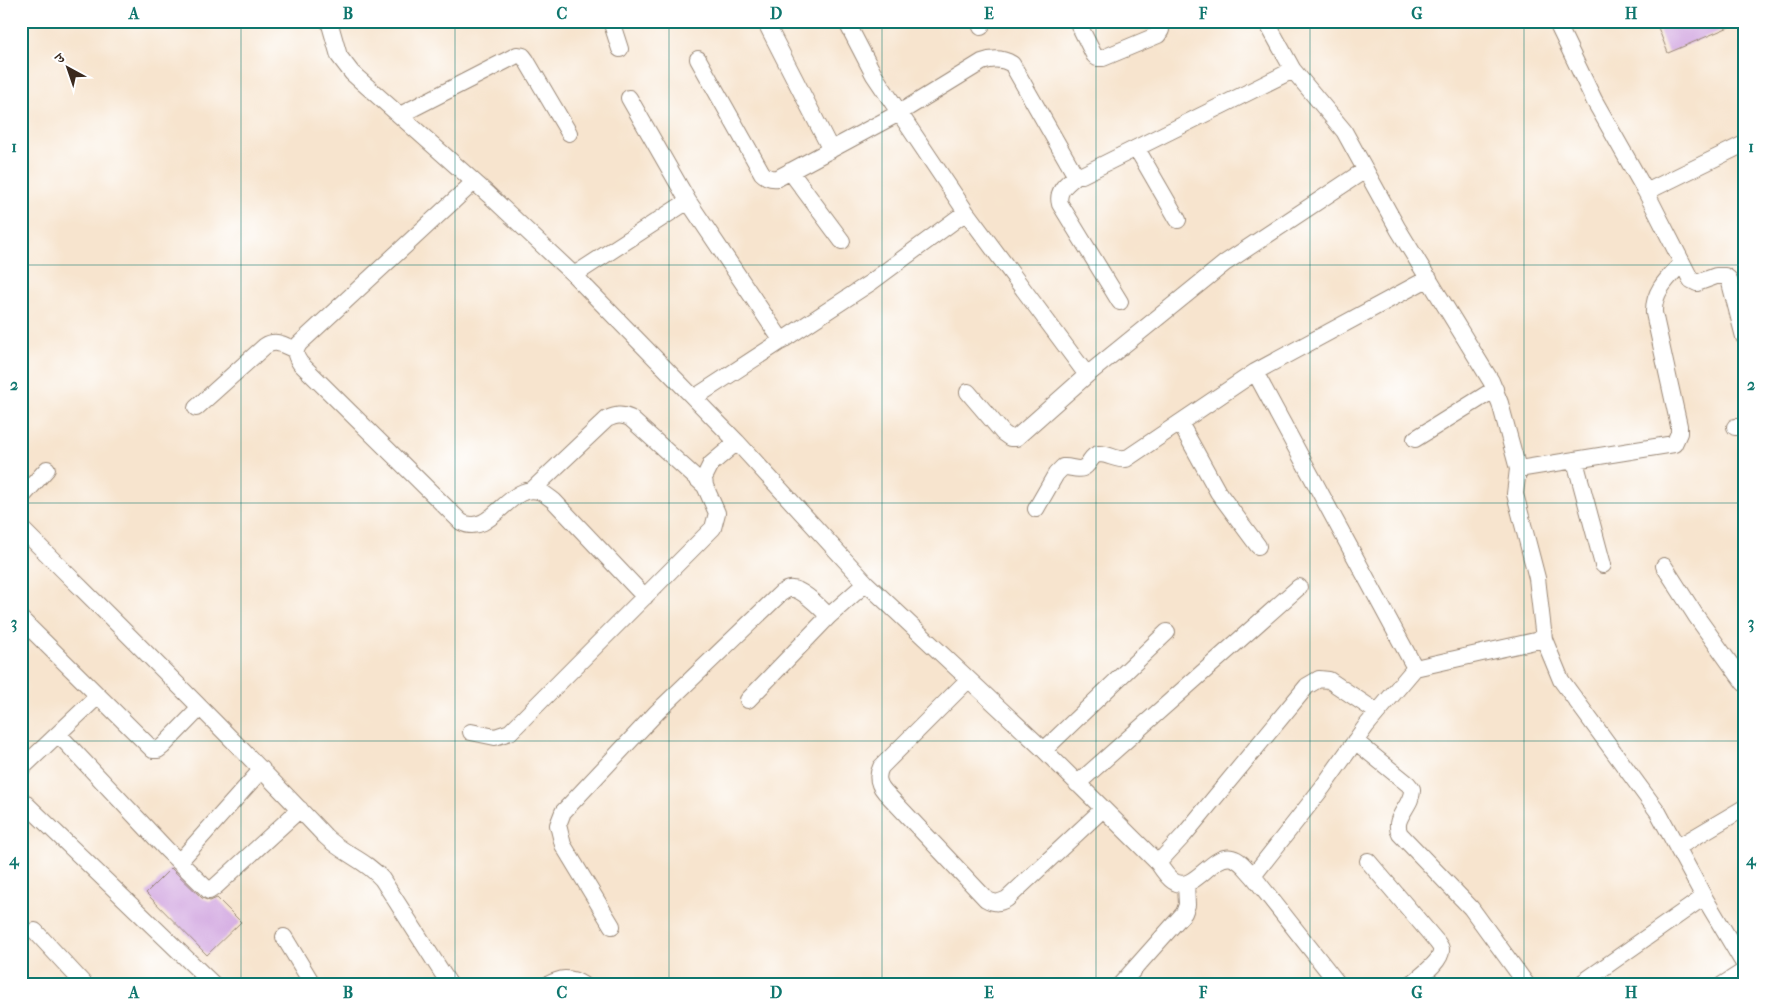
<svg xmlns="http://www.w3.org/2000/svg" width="1765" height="1006" viewBox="0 0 1765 1006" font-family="'IM FELL French Canon','Noto Serif Devanagari',serif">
<rect width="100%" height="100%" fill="#fff"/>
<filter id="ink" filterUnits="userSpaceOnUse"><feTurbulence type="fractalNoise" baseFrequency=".02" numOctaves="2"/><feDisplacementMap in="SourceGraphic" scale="10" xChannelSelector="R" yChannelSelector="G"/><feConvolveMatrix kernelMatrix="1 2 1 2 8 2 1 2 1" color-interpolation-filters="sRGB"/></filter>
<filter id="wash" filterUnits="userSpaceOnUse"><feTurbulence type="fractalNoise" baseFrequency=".0096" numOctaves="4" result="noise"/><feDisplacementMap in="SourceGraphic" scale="20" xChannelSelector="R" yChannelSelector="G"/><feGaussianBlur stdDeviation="1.12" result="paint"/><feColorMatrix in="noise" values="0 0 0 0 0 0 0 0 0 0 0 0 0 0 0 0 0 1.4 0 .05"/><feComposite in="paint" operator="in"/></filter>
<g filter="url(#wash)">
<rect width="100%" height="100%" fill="#f7e4ce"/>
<g id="blocks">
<!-- building -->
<path fill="#d3a9e1" d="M1666 21H1743L1668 53 1657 25Z
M171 868 202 898 210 901 217 898 241 922 207 955 146 893Z"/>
</g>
</g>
<g filter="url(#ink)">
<use href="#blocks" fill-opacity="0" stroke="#998776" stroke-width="1"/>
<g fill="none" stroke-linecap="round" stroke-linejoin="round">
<!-- minor casing -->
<g stroke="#998776" stroke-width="18">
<path id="minor" d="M329 21 339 56 352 73 489 195 574 275 737 442 866 583 1044 750 1158 863C1162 869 1167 877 1173 881 1194 895 1211 853 1232 858 1241 860 1247 870 1253 876L1339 985
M611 21 620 49
M765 21 831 150
M846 21 874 75 966 212 1087 375
M979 21 981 27
M1077 21 1094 55 1097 58H1103L1158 35 1161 30 1160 21
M1266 21 1293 70 1344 131 1398 229 1491 381 1500 403 1518 469 1515 494 1537 578 1544 639 1561 680 1658 812 1704 897 1744 964
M1556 21 1594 100 1646 192 1691 280 1697 283 1716 276H1725L1729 279 1744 337
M698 59 762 173C767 178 771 179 778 178L899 113 982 62C993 58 1002 58 1012 64L1073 171 1077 175H1082L1293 70
M629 98 688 201 782 341
M400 115 517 55 523 56 526 60 569 133
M1137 149 1178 220
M790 171 842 241
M1077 175C1068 183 1056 190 1060 204L1120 302
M474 182 299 344C294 352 295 355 300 363L461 522C492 539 510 479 541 492 545 494 550 498 554 501L645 597
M1646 192 1744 144
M574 275 688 201
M1255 372 1415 668
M968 392 1003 433 1010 438H1016L1087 375 1225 263 1365 170
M694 398 870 283 966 212
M196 408 265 346C276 339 284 345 295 350
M1180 423 1218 492 1258 546
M1735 427H1744
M1415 439 1495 389
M1575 461 1603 565
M1518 469 1674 444 1679 433V426L1654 313C1653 291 1668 278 1682 263
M532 490 607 419C616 415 621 414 630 418L705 486
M21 498 47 469
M1036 509 1056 474 1063 467C1070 466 1077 471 1083 468 1090 465 1090 456 1098 454 1108 453 1116 461 1126 459L1255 372 1429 278
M21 528C123 630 226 731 325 836 343 854 366 860 382 879L450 985
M1664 566 1696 616 1744 683
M21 619 153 750H158L163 746 200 708
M968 680 881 767C876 777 878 784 885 792L986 899C995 904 999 903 1007 899L1103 809
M748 700 829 616 866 583
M471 732 495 737 510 732 713 528 717 513 705 486 704 478 711 464 737 442
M58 734 167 850 209 891 215 887 300 809
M1355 741 1408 784 1412 789C1413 806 1391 818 1400 834L1471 908 1527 985
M1044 750 1167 632
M21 769 98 696
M1077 784 1299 587
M21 799 214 985
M1678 847 1744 808
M1368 861 1437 942C1439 945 1441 947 1441 949 1443 961 1418 978 1410 985
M179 862 262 769
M1158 863 1184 835 1307 686 1319 679 1329 680 1377 712
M1253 876 1322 788 1366 726 1415 668 1544 639
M612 926 563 845 558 825 563 812 657 712 781 593C785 591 788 588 792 589 803 589 821 609 829 616
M35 931 85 985
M284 937 313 985
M547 985C561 978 569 976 583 985
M1120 985 1184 913 1187 905 1186 884
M1579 985 1704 897
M1722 985 1744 971"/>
</g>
<!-- minor -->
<use href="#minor" stroke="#fff" stroke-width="16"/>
</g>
</g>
<!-- grid -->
<path fill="none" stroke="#0f766e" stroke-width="1" stroke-opacity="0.55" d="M241 21V985M455 21V985M669 21V985M882 21V985M1096 21V985M1310 21V985M1524 21V985M21 265H1744M21 503H1744M21 741H1744"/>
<!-- margin -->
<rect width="1765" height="1006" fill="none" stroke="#fff" stroke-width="55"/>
<!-- north arrow -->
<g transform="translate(68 68) rotate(320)" stroke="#ffffff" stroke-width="4" paint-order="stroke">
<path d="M0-4L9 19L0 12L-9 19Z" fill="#3b2a1e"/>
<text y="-8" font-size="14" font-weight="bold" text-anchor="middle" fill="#3b2a1e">उ</text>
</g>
<rect x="28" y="28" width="1710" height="950" fill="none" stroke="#0f766e" stroke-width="2"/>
<g font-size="16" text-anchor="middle" font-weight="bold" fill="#0f766e">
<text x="134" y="19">A</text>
<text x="348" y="19">B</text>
<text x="562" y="19">C</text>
<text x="776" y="19">D</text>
<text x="989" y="19">E</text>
<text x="1203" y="19">F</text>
<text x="1417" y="19">G</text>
<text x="1631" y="19">H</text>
<text x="14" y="152">1</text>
<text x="1751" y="152">1</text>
<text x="14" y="390">2</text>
<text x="1751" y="390">2</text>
<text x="14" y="628">3</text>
<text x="1751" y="628">3</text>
<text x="14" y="865">4</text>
<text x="1751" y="865">4</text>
<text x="134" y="998">A</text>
<text x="348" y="998">B</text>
<text x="562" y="998">C</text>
<text x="776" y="998">D</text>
<text x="989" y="998">E</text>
<text x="1203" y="998">F</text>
<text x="1417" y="998">G</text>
<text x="1631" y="998">H</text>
</g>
</svg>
